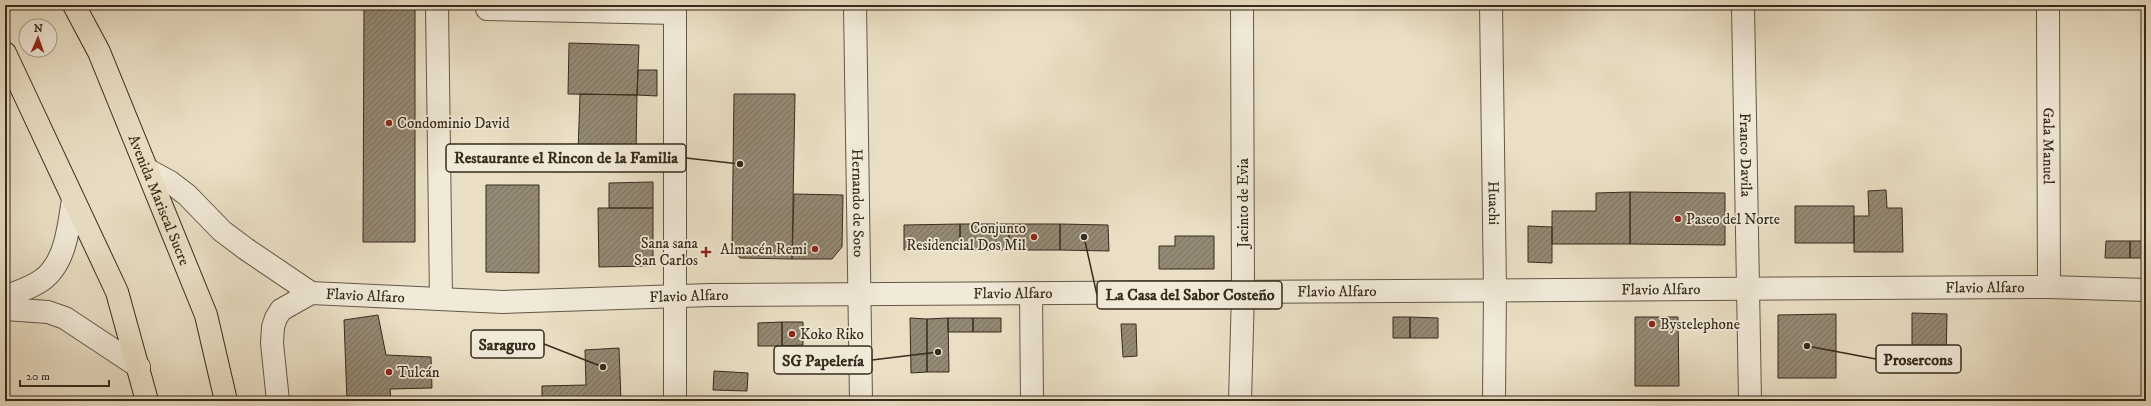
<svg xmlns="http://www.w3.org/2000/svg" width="2151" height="406" viewBox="0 0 2151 406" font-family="'IM FELL DW Pica',serif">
<defs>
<pattern id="building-hatch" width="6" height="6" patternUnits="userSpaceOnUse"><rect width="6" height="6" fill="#948974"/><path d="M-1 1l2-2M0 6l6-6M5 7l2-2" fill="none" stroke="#7a705f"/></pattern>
</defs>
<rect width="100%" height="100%" fill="#eadfc5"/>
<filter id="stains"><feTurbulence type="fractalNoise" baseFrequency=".005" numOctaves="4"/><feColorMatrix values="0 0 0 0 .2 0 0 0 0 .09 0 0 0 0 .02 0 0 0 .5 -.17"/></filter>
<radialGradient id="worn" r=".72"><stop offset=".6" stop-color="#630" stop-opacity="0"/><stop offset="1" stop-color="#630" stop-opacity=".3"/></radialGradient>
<!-- building -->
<path fill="url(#building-hatch)" stroke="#362b1d" d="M364 5H415V242H363Z
M569 43 639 45 637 95 568 94Z
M638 70H657V96L637 95Z
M580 94 637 95 636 154 578 153Z
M734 94H795L792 259 740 258 732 248Z
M653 182V208H609V183Z
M486 185H539V273L486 272Z
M1886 190 1887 208H1902L1903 252H1854V216H1869L1868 191Z
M1630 192 1725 193V245L1630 244Z
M1630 192V244H1552V211H1596V193Z
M794 194 843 195 842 247 832 259H792Z
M1795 206H1854V243H1795Z
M598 208H653V259L649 266 599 267Z
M960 224H1009V250H960Z
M960 224V250H904V225Z
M1009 224H1060V250H1009Z
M1060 224 1108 225 1109 251 1060 250Z
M1528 226 1552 227V263L1528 262Z
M1175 236H1214V269H1159V246H1175Z
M2106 241H2130V258H2105Z
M2130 241H2145L2146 258H2130Z
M1912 313 1947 314 1946 362 1912 361Z
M1836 314V378H1778V315Z
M378 315 386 355 431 357 432 388 390 389 391 401H347L344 320Z
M1393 317H1410V338H1393Z
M1410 317 1438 318V338H1410Z
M1635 317H1678L1679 386H1635Z
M910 318 927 319V372L911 373Z
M948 318H973V332H948Z
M948 318 949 372H927V319Z
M973 318H1001V332H973Z
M782 322H803V345L782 346Z
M782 322V346H758V323Z
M1121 324H1136L1137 356 1123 357Z
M619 348 621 401H542V386L586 385 585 350Z
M714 371 748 373 747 391 713 390Z"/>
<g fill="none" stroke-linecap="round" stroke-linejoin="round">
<!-- minor casing -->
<g stroke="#635847" stroke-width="24">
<g id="minor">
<path d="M437 5 441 299"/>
<path id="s1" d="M855 5 861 401"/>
<path id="s2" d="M1491 5 1495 290 1494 401"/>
<path id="s3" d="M1743 5 1750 401"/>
<path id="s4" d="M2048 5 2049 287"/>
<path d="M487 9 675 13"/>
<path d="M148 170 170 182 187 195 222 231 246 249 311 293"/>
<path d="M1031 294 1032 401"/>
<path d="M5 297C17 292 31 288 42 280 66 263 69 225 73 199"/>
<path d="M5 309 48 312 65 318 139 367"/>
<path id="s5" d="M278 401 272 343 273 327 276 318 281 310 311 293 503 302 711 295 2049 287 2146 290"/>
<path d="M675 401V5"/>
<path d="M1240 401 1243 292 1242 5"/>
</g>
</g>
<!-- major casing -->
<g stroke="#362b1d" stroke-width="24">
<g id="major">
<path id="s6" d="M74 5 99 52 206 315 226 401"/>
<path d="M5 53 117 292 147 401"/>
</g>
</g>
<!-- minor -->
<use href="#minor" stroke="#f1ead9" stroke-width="22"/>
<!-- major -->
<use href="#major" stroke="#eadfc5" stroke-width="22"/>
</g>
<!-- markers -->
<g fill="#8f2418" stroke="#f1ead9" stroke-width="1.5">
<circle cx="389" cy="123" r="4"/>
<circle cx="1678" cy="219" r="4"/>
<circle cx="1034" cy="237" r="4"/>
<circle cx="815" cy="249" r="4"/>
<path d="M704 246h4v4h4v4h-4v4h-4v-4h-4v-4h4z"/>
<circle cx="1652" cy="324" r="4"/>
<circle cx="792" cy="334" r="4"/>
<circle cx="389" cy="372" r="4"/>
</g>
<g text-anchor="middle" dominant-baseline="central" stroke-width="3.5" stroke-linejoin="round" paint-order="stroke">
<!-- poi labels -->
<g font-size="15" fill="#362b1d" stroke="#f1ead9" text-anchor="start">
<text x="397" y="123">Condominio David</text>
<text x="1686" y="219">Paseo del Norte</text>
<text x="1026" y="228" text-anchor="end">Conjunto<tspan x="1026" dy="17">Residencial Dos Mil</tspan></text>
<text x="698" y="243" text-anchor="end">Sana sana<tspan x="698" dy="17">San Carlos</tspan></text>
<text x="807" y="249" text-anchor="end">Almacén Remi</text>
<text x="1660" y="324">Bystelephone</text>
<text x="800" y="334">Koko Riko</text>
<text x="397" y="372">Tulcán</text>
</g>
<!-- street labels -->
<g font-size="15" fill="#362b1d" stroke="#f1ead9">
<text stroke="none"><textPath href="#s4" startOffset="141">Gala Manuel</textPath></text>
<text stroke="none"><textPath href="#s3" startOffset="150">Franco Davila</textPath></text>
<text stroke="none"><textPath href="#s6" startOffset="213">Avenida Mariscal Sucre</textPath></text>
<text stroke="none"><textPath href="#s1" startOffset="198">Hernando de Soto</textPath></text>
<text transform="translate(1243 203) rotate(-90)">Jacinto de Evia</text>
<text stroke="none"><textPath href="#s2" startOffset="198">Huachi</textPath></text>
<text stroke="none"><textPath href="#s5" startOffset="1802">Flavio Alfaro</textPath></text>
<text stroke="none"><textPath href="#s5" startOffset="1478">Flavio Alfaro</textPath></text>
<text stroke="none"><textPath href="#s5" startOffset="1154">Flavio Alfaro</textPath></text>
<text stroke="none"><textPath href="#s5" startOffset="830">Flavio Alfaro</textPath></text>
<text stroke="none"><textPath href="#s5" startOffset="182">Flavio Alfaro</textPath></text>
<text stroke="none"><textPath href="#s5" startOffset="506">Flavio Alfaro</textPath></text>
</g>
</g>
<!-- callouts -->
<path fill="none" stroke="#362b1d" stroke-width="1.5" d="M740 164L686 158M1084 237L1097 295M603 367L544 344M1807 346L1876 359M938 352L872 360"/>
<g fill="#362b1d" stroke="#f1ead9" stroke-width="1.5">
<circle cx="740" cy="164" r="4"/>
<circle cx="1084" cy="237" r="4"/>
<circle cx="603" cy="367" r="4"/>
<circle cx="1807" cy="346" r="4"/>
<circle cx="938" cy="352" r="4"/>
</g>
<g fill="#f1ead9" stroke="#362b1d" stroke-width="1.5">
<rect x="446" y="144" width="240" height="28" rx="4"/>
<rect x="1097" y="281" width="185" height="28" rx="4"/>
<rect x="471" y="330" width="73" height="28" rx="4"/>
<rect x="1876" y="345" width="85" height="28" rx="4"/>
<rect x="774" y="346" width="98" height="28" rx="4"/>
</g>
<g font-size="16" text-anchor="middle" font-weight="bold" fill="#362b1d">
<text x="566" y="163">Restaurante el Rincon de la Familia</text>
<text x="1190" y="300">La Casa del Sabor Costeño</text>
<text x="507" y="350">Saraguro</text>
<text x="1918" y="365">Prosercons</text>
<text x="823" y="366">SG Papelería</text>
</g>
<!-- margin -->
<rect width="2151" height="406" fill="none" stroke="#eadfc5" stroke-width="20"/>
<rect x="6" y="6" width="2139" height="394" fill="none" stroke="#362b1d" stroke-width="2"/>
<rect x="10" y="10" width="2131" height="386" fill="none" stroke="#362b1d"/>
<!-- north arrow -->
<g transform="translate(38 38) rotate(2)"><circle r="19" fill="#f1ead9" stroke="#a69e8e"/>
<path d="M0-3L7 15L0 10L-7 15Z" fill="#8f2418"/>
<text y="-6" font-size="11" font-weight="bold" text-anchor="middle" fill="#362b1d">N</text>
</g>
<!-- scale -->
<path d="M20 380v6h89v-6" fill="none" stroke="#362b1d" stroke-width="2"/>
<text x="26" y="380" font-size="12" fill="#362b1d" stroke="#f1ead9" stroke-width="3" paint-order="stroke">20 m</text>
<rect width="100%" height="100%" filter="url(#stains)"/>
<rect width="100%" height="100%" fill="url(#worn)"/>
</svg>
